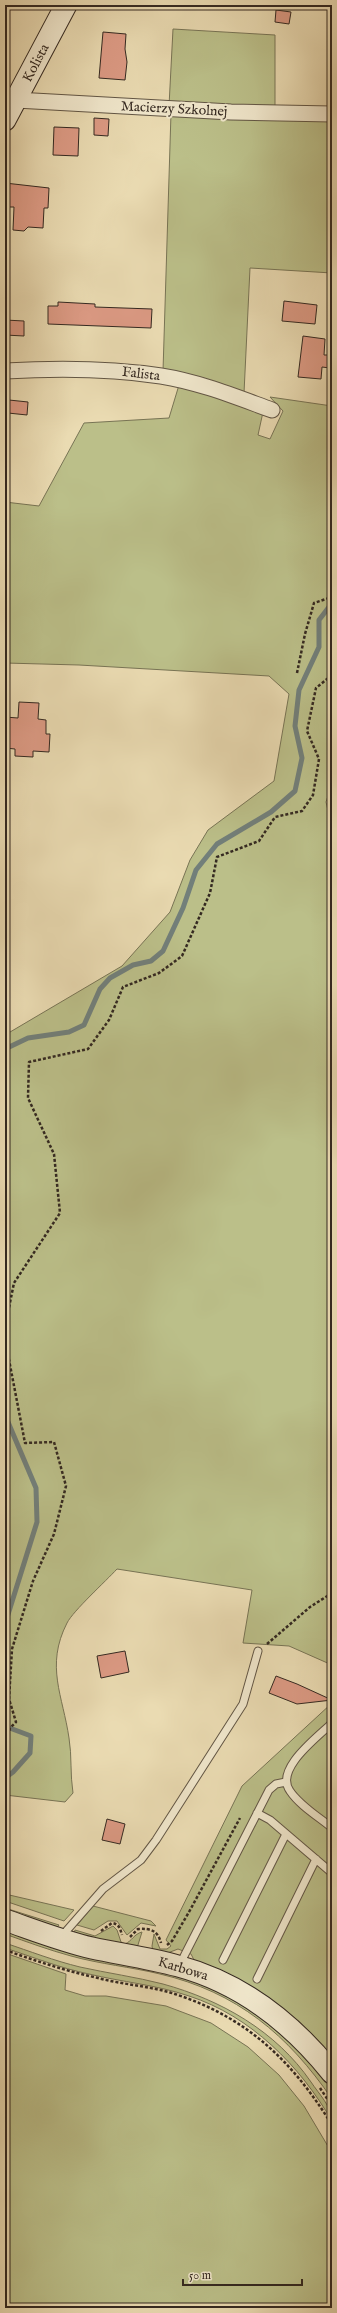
<svg xmlns="http://www.w3.org/2000/svg" width="337" height="2313" viewBox="0 0 337 2313" font-family="'IM FELL English',serif">
<rect width="100%" height="100%" fill="#eadbb2"/>
<filter id="stains"><feTurbulence type="fractalNoise" baseFrequency=".005" numOctaves="4"/><feColorMatrix values="0 0 0 0 .2 0 0 0 0 .09 0 0 0 0 .02 0 0 0 .5 -.17"/></filter>
<radialGradient id="worn" r=".72"><stop offset=".6" stop-color="#630" stop-opacity="0"/><stop offset="1" stop-color="#630" stop-opacity=".3"/></radialGradient>
<!-- green -->
<path fill="#bbbf89" stroke="#787455" d="M173 29 275 35V109L169 106Z
M171 113 332 118V273L250 268 244 393 163 371Z
M179 385 263 412 258 435 270 439 283 411 270 397 332 406V784L326 802 332 827V1665L289 1646 243 1643 252 1590 117 1569C106 1581 73 1611 67 1623 45 1666 63 1696 69 1738 72 1755 70 1775 73 1793L65 1802 5 1795V1035L122 966 170 912 190 860 208 830 274 781 289 694 269 676 79 665 5 663V502L39 506 84 423 169 418Z
M332 1703V2060L194 1960 191 1954 178 1949 165 1954 153 1952 152 1946 154 1934 160 1949H167L171 1946 166 1940 242 1786Z
M5 1894 74 1910 64 1921 5 1901Z
M93 1906 151 1921 156 1926 141 1923 127 1935 117 1921H108L94 1930 77 1925Z
M5 1908 59 1925 56 1929 5 1911Z
M113 1926 117 1930 121 1942 125 1944C132 1941 134 1934 142 1932L137 1948 74 1934 75 1930 95 1936Z
M5 1929 208 1984 262 2015 315 2065 332 2089V2099C288 2035 237 1992 160 1974 131 1967 100 1964 71 1956 49 1950 27 1942 5 1934Z
M5 1943C29 1951 55 1961 80 1967 107 1973 136 1977 163 1984 221 2000 276 2031 311 2082 319 2094 332 2107 332 2121 300 2066 251 2016 189 1996 157 1985 122 1982 89 1974 60 1968 33 1957 5 1948Z
M5 1953 66 1974 65 1990 85 1996H106L166 2006 211 2023 248 2047 279 2075 304 2106 332 2153V2308H5Z"/>
<g fill="none" stroke-linecap="round" stroke-linejoin="round">
<!-- stream -->
<path stroke="#727f7a" stroke-width="5" d="M5 1049 28 1038 69 1032 84 1025 100 989 110 978 133 965 151 961 163 951 183 908 196 870 217 844 271 812 295 791 302 758 295 726 299 690 319 647V620L329 607H332
M5 1415 36 1488 37 1522 5 1624
M5 1723 7 1727 31 1736 30 1753 13 1772 5 1778"/>
</g>
<!-- building -->
<path fill="#dc9a84" stroke="#342921" d="M276 10 291 12 289 24 275 22Z
M103 32 126 34 125 49 127 62 125 80 99 78Z
M94 118 109 119 108 136 94 135Z
M54 127 79 128 78 156 53 155Z
M5 183 49 188 48 208H44L43 228 28 227 24 231 13 230 14 207H5Z
M284 301 317 305 315 324 282 321Z
M58 302 95 304V307L152 309 151 328 48 324V306H58Z
M5 320 24 321V336L5 335Z
M303 336 325 339 324 355H331L330 368 322 367 321 379 298 377Z
M9 400 28 402 27 415 8 413Z
M19 702 39 703 38 719 46 720V734H50L49 752 33 751V757L15 756V749L5 748V717L18 718Z
M125 1651 129 1672 101 1678 97 1656Z
M276 1676 297 1684 332 1700 297 1704 269 1693Z
M107 1819 125 1824 120 1844 102 1840Z"/>
<g fill="none" stroke-linecap="round" stroke-linejoin="round">
<!-- lane casing -->
<g stroke="#625645" stroke-width="9">
<path id="lane" d="M332 1723C318 1737 274 1769 290 1791 300 1806 319 1817 332 1828
M257 1813 270 1820 332 1873
M61 1937 103 1889 141 1860 156 1840 243 1704 258 1651
M223 1960 286 1834
M180 1964 269 1790 276 1784 286 1782
M257 1979 316 1859"/>
</g>
<!-- street casing -->
<g stroke="#625645" stroke-width="17">
<path id="street" d="M16 100 231 112 332 114
M5 371C57 368 109 368 161 376 199 382 236 397 272 410"/>
</g>
<!-- secondary casing -->
<g stroke="#342921" stroke-width="23">
<path id="secondary" d="M5 120 66 5
M5 1920C34 1930 62 1941 92 1948 120 1954 149 1958 178 1966 241 1983 292 2023 332 2073"/>
</g>
<!-- path -->
<path stroke="#342921" stroke-width="2.5" stroke-dasharray="3 2" stroke-linecap="butt" d="M5 143 9 137
M297 673 305 634 314 603 332 597
M5 1327 14 1283 60 1213 54 1154 28 1098 29 1062 88 1049 109 1020 123 987 159 973 182 956 210 893 217 857 259 841 275 817 302 811 313 795 319 759 307 731 316 688 332 675
M5 1339 25 1443 54 1442 66 1486 54 1534 33 1581 12 1649 9 1699 16 1722 10 1728 5 1742
M267 1644 310 1607 332 1593
M101 1931 112 1923C119 1924 120 1928 122 1935
M130 1937 138 1929C151 1928 158 1931 161 1943
M167 1945 172 1941 189 1912 240 1818
M5 1950C36 1961 66 1971 98 1978 124 1985 152 1986 178 1995 249 2019 293 2062 332 2125
M320 2088 332 2106"/>
<!-- lane -->
<use href="#lane" stroke="#f1e8cd" stroke-width="7"/>
<!-- street -->
<use href="#street" stroke="#f1e8cd" stroke-width="15"/>
<!-- secondary -->
<use href="#secondary" stroke="#f1e8cd" stroke-width="21"/>
</g>
<g text-anchor="middle" dominant-baseline="central" stroke-width="4" stroke-linejoin="round" paint-order="stroke">
<!-- street labels -->
<g font-size="14" fill="#342921" stroke="#f1e8cd">
<text transform="translate(36 63) rotate(-62)">Kolista</text>
<text transform="translate(174 109) rotate(3)">Macierzy Szkolnej</text>
<text transform="translate(141 374) rotate(7)">Falista</text>
<text transform="translate(183 1969) rotate(17)">Karbowa</text>
</g>
</g>
<!-- margin -->
<rect width="337" height="2313" fill="none" stroke="#eadbb2" stroke-width="20"/>
<rect x="6" y="6" width="325" height="2301" fill="none" stroke="#342921" stroke-width="2"/>
<rect x="10" y="10" width="317" height="2293" fill="none" stroke="#342921"/>
<!-- scale -->
<path d="M183 2279v6h119v-6" fill="none" stroke="#342921" stroke-width="2"/>
<text x="189" y="2279" font-size="12" fill="#342921" stroke="#f1e8cd" stroke-width="3" paint-order="stroke">50 m</text>
<rect width="100%" height="100%" filter="url(#stains)"/>
<rect width="100%" height="100%" fill="url(#worn)"/>
</svg>
